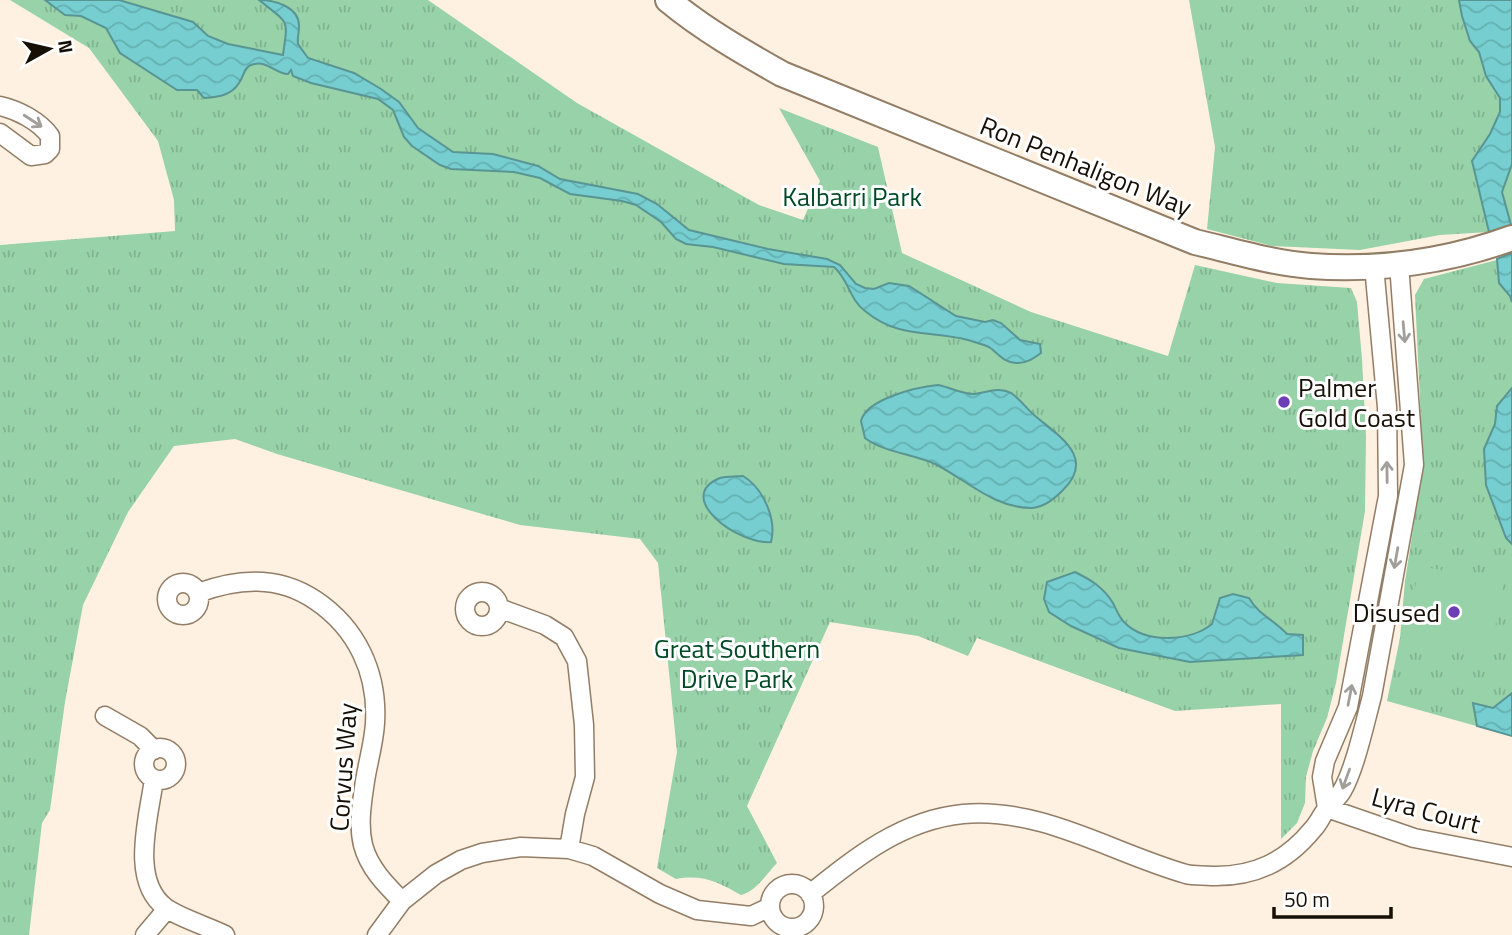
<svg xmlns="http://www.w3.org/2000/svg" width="1512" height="935" viewBox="0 0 1512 935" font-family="'Titillium Web',sans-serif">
<defs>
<pattern id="grass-tufts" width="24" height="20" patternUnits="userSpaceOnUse" patternTransform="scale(1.75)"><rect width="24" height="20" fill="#97d2a9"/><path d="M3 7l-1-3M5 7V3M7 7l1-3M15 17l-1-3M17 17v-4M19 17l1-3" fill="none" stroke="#81b390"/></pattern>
<pattern id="water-waves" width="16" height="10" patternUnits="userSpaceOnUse" patternTransform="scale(1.75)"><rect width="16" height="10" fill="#76ced0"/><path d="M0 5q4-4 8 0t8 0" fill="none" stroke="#65b0b1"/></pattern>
</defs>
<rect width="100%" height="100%" fill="#fff1e1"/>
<!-- grass -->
<path fill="url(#grass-tufts)" d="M10 0H428L577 103 759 205 803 220 820 181 779 108 878 147 902 253 1031 312 1168 356 1195 265 1277 283 1351 288 1357 302 1362 359 1366 436 1365 511 1336 683 1327 718 1313 751 1306 777 1305 803 1297 823 1281 839V704L1175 711 977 638 968 656 918 636 830 622 747 806 777 863C767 873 756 892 741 895 719 883 704 874 676 879L657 868 677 752 658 563 640 539 520 525 277 454 235 439 174 446 128 512 83 605 65 702 50 810 42 823 29 935H0V245L175 231 174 200 158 141 89 48Z
M1189 0H1512V224L1489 232 1440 235 1360 250 1272 246 1207 229 1215 147Z
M1512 256V736L1387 701 1400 638 1405 581 1423 465 1415 295 1424 279Z"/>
<!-- pitch -->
<path fill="#97d2a9" d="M1419 566 1503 581 1490 657 1405 642Z"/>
<!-- water -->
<path fill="url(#water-waves)" stroke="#599593" stroke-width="2" d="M45 0H119L193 22 208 36 228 44 283 55C288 18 290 25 259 0 275 0 300 7 299 27 299 33 297 38 298 44L308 58 354 73 381 89 399 102 418 128 453 152 493 154 538 166 560 179 638 194 657 204 689 230 768 249 827 259 840 265 856 284 865 288 874 289 889 283 909 286 956 316 985 322 993 320 1001 323 1020 340 1040 344 1041 353C1034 358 1026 364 1016 363 1004 363 998 353 989 347 983 344 974 342 968 340 929 330 899 339 865 311 849 299 849 280 834 267L784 264 713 247 686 244 676 239 661 222 636 205 622 201 570 194 540 178 514 172 451 169 440 165 412 146 404 137 393 110 378 99 311 83 293 76 291 70 288 74C275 74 267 59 251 65 243 68 244 77 239 83 231 96 217 97 204 98L197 90H177L120 53 106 28 81 16 65 15Z
M1459 0H1512V164L1502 192 1511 225 1489 232 1472 161 1490 134 1500 112V98L1486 76 1479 52 1470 41 1462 16Z
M1512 253V302L1510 296 1499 283 1497 259Z
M938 385C949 387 962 394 974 394 986 393 998 386 1011 393 1019 398 1026 408 1034 415 1057 435 1097 457 1063 490 1055 498 1045 507 1032 508 993 508 967 480 935 464 913 454 883 452 865 438L861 421C866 399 917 387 938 385Z
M1512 388V544L1506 538 1486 485 1484 449 1495 424 1497 406Z
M743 476C763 488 777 519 771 542 738 545 673 497 720 478 727 476 736 477 743 476Z
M1075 572C1091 580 1103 587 1113 603 1116 609 1119 617 1124 622 1145 644 1190 642 1212 624L1220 598 1233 594 1249 598C1258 614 1274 620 1287 634L1303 635V655L1190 662 1119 648 1071 626 1049 612 1044 599 1047 582Z
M1512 693V736L1477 726 1473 703 1493 708Z"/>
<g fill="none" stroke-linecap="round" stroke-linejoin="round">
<!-- street casing -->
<g stroke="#927d66" stroke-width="21">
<path id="street" d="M0 106C18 110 39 121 50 136V149L45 154 31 156 0 133
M167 599a16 16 0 1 1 32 0a16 16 0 1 1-32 0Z
M465 609a17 17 0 1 1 34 0a17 17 0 1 1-34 0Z
M198 593C238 578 278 575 315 600 357 628 378 673 375 723 374 742 368 762 365 781 362 802 358 824 363 845 369 868 386 885 402 901
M499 608 545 625 564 637 577 661 584 725 585 777 575 814 569 849
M105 716 140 736 154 750
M144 764a16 16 0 1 1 32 0a16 16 0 1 1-32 0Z
M154 779C149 817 129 881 166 908 178 917 209 927 225 935
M1327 808 1322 777 1325 761 1348 707 1388 496 1387 407 1374 266
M1327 808 1414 838 1512 857
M770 906a22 22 0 1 1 44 0a22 22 0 1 1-44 0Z
M810 894C856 857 902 820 963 814 1042 807 1112 853 1186 874 1194 876 1203 875 1212 876 1254 877 1286 862 1313 829 1319 823 1322 814 1328 807 1332 802 1338 798 1342 791 1355 769 1365 722 1372 696L1414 465 1399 264
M145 935 167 909
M377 935 402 901 436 874 461 860 482 853 521 847 569 849 593 856 660 894 697 910 751 916 770 907"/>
</g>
<!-- secondary casing -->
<g stroke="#927d66" stroke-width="28">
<path id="secondary" d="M668 0C703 29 743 52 782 74L1195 242C1233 251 1272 263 1311 266 1379 271 1449 261 1512 238"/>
</g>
<!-- street -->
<use href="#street" stroke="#fff" stroke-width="18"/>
<!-- secondary -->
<use href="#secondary" stroke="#fff" stroke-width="24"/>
</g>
<!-- one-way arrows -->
<defs><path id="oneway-shaft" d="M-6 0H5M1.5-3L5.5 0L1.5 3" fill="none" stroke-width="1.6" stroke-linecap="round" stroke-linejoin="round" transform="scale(1.75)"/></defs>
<g stroke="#a29f9b">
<use href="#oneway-shaft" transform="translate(33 121) rotate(33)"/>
<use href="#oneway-shaft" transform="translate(1404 332) rotate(85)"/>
<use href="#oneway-shaft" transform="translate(1387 472) rotate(-91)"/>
<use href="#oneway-shaft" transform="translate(1396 558) rotate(100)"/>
<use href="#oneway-shaft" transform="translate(1350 695) rotate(-79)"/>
<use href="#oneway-shaft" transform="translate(1346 779) rotate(110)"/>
</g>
<!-- markers -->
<g fill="#6c3fb7" stroke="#fff" stroke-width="2.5">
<circle cx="1284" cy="402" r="7"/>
<circle cx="1454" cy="612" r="7"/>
</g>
<g text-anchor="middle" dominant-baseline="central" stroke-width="6" stroke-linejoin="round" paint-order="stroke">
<!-- street labels -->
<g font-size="26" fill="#160f06" stroke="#fff">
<text transform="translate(1086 166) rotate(22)">Ron Penhaligon Way</text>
<text transform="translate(343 767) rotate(-86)">Corvus Way</text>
<text transform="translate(1426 810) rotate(15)">Lyra Court</text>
</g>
<!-- park labels -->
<g font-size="26" fill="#004924" stroke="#fff">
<text x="852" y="196">Kalbarri Park</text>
<text x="737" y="648">Great Southern<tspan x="737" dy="30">Drive Park</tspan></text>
</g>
<!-- poi labels -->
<g font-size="26" fill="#160f06" stroke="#fff" text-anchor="start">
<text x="1298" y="387">Palmer<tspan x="1298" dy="30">Gold Coast</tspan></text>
<text x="1440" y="612" text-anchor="end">Disused</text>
</g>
</g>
<!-- north arrow -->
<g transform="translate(49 49) rotate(82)" stroke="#ffffff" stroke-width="5" paint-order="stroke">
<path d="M0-5L12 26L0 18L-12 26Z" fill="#160f06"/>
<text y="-10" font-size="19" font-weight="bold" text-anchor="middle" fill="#160f06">N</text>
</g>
<!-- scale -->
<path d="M1274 907v10h117v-10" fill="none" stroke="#160f06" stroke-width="3.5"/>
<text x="1284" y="907" font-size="21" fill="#160f06" stroke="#ffffff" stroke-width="5" paint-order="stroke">50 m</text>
</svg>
